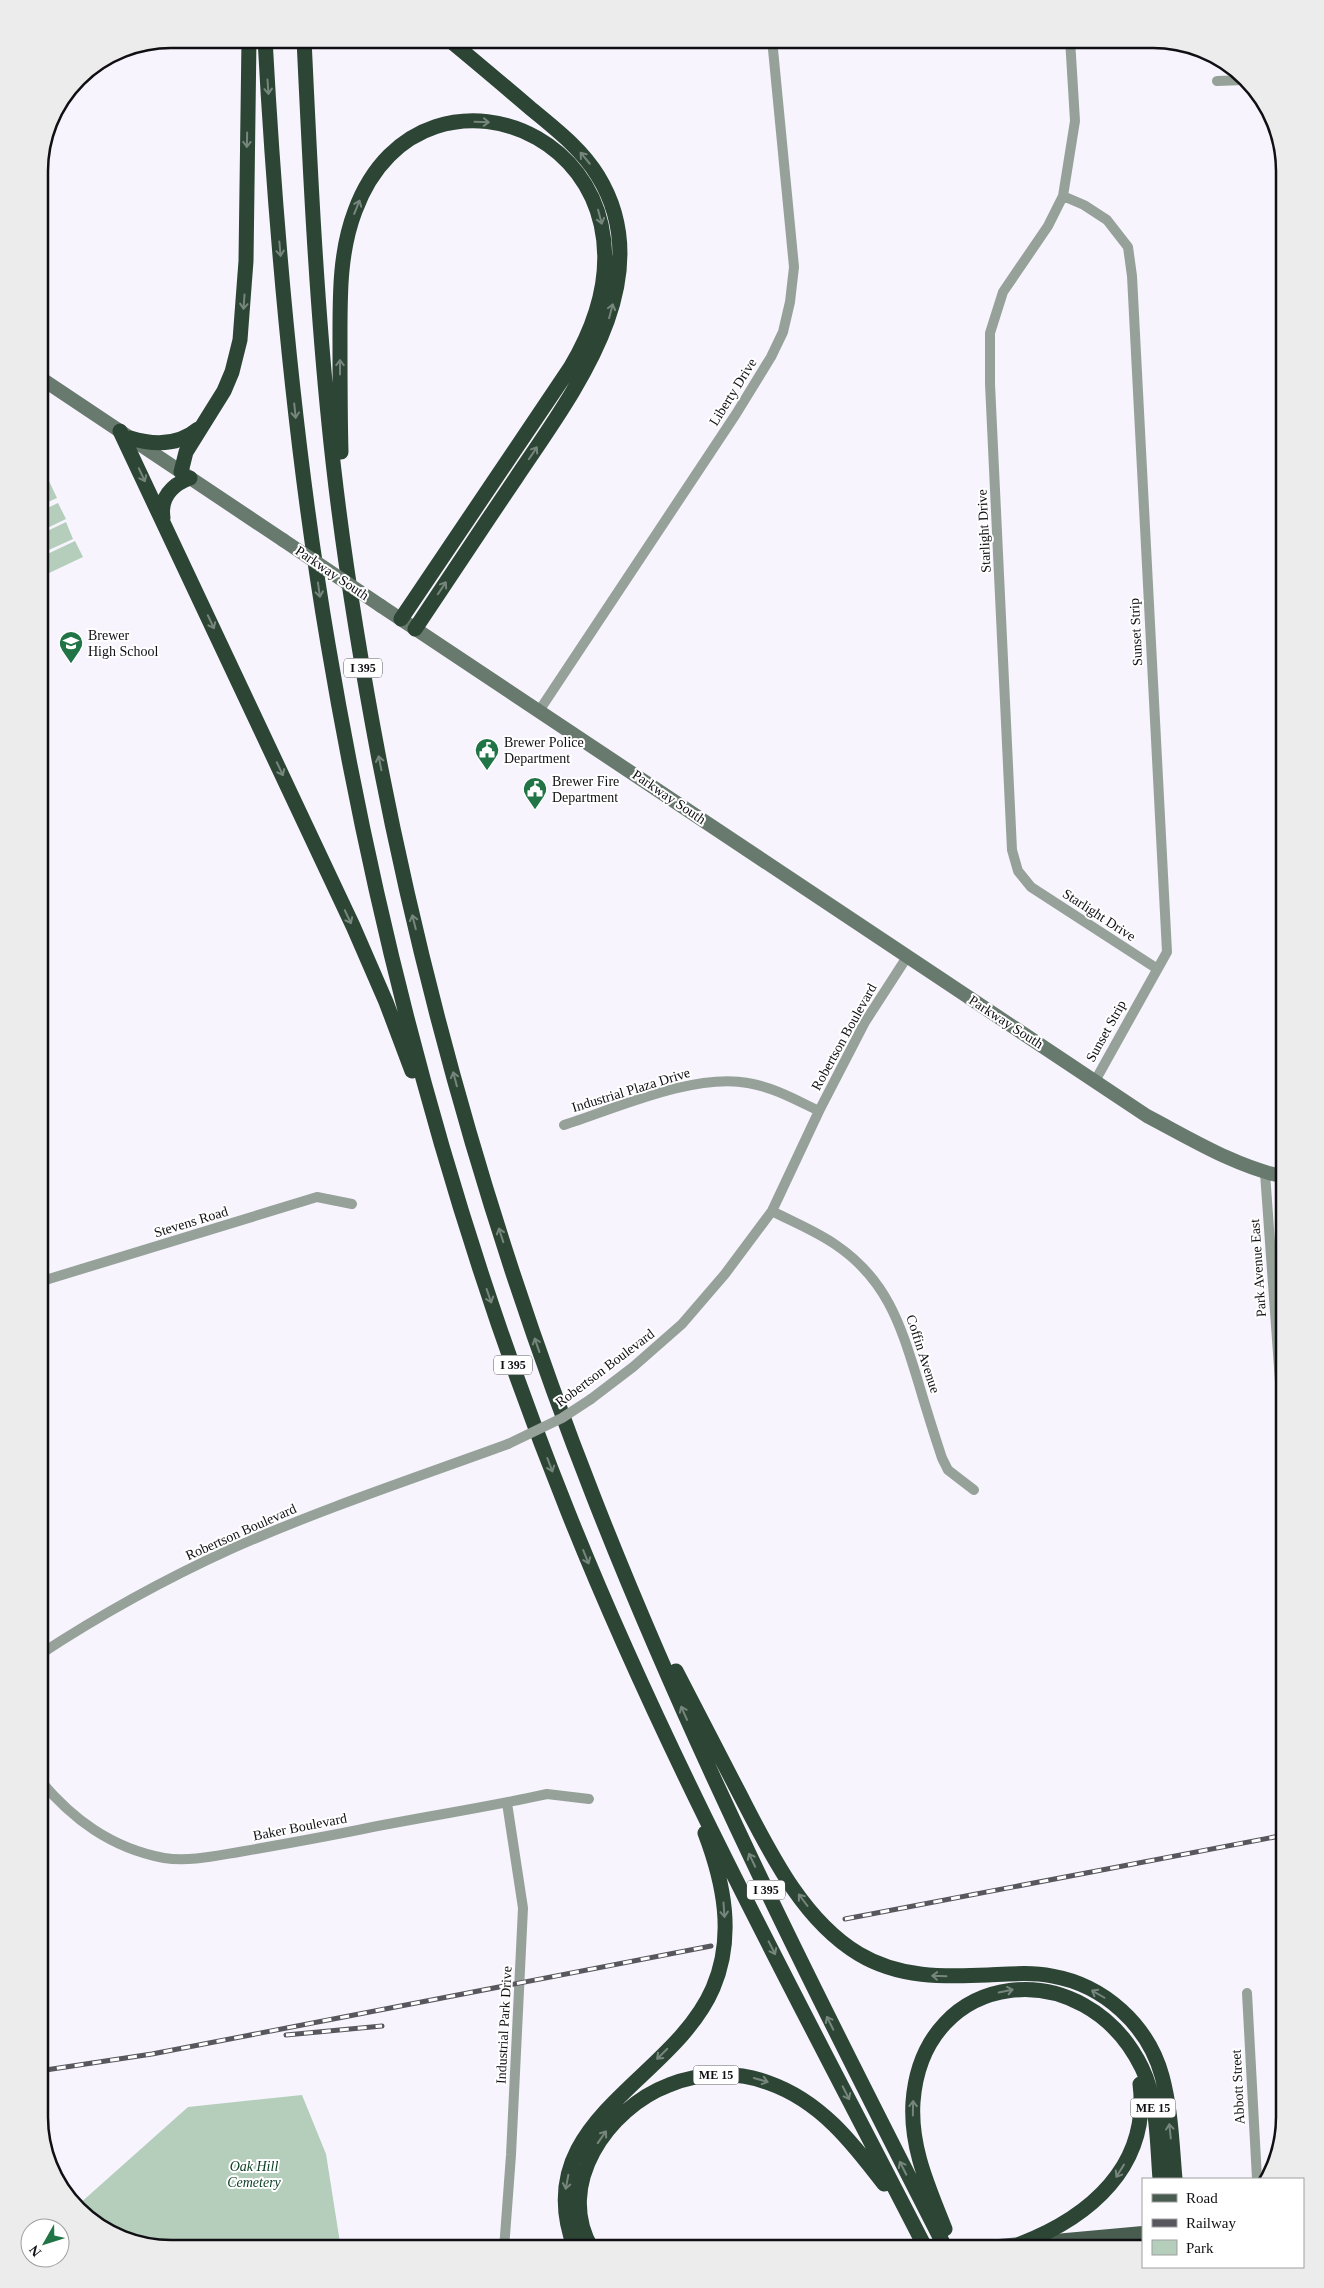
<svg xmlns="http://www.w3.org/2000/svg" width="1324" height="2288" viewBox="0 0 1324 2288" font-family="Georgia,serif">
<rect width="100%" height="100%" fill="#f7f4fe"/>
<!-- green -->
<path fill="#b4cebb" d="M49 481 57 498 39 506V486Z
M58 503 66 519 39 532V512Z
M66 522 73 539 40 554 39 535Z
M75 541 83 557 49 573 41 557Z
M302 2095 326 2154 341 2249H162L97 2227 78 2205 188 2107Z"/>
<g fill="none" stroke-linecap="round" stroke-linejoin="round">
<!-- minor -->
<path stroke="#96a299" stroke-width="10" d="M1070 39 1075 121 1063 196 1048 226 1003 292 990 333V384L1012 850 1018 871 1031 887 1156 968
M1217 81 1244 80
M1285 169 1281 197 1285 257
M1063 196 1084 205 1107 220 1128 247 1132 276 1167 952 1095 1081
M539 711 736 414 771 357 783 332 790 302 794 267 772 39
M39 933 43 932
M564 1125C617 1108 694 1073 748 1083 773 1087 796 1100 819 1111
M1265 1173 1285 1451
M772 1211C793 1222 816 1231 836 1245 886 1279 900 1323 917 1378 925 1405 933 1431 942 1458L948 1470 974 1490
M39 1282 317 1197 352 1204
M591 1399 633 1367 682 1324 725 1274 772 1211 819 1111 865 1022 907 957
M39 1655C100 1615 165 1579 231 1549 321 1509 415 1478 508 1444
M39 1779C72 1819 111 1848 164 1858 188 1862 215 1856 239 1852 279 1845 318 1838 358 1830 421 1817 484 1808 547 1794L589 1799
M1247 1993 1257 2179
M504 2249 511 2155 523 1908 507 1803"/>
<!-- secondary -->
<path stroke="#687a6d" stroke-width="14" d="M39 377 283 540
M381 606 1147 1116C1191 1139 1236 1167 1285 1177"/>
<!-- primary -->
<path stroke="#485d4f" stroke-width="14" d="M966 2249 1143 2233
M1109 2249 1143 2246"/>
<!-- motorway -->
<path stroke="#2d4535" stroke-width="15" d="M265 39C276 241 294 444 328 644 378 941 456 1233 568 1512 669 1765 802 2007 926 2249
M304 39C310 167 316 296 329 424 340 536 358 648 379 759 428 1011 500 1259 594 1498 695 1756 820 2003 946 2249
M120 431 353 926 386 1002 412 1071
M130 438C153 445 178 446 198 429
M341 452C340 415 340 379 340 342 340 298 339 253 355 211 423 26 701 149 570 368L401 619
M181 472 186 452 224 391 232 372 240 340 246 261 249 39
M163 518C160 498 171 485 190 478
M415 629C449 578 482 528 516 478 572 394 662 280 598 176 581 148 554 128 529 107 502 84 475 61 448 39
M676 1671C696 1709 715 1747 735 1785 766 1844 799 1918 859 1954 899 1978 943 1977 988 1975 1009 1974 1031 1972 1052 1976 1104 1985 1148 2025 1162 2076 1171 2109 1172 2145 1175 2179
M945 2229C929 2188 910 2148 913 2102 923 1967 1085 1951 1142 2068 1158 2101 1157 2143 1160 2179
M1020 2244C1090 2217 1150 2166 1140 2084
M575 2249C526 2121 672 2083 713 1988 735 1937 724 1883 705 1833
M592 2249C554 2185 608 2108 669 2085 701 2072 737 2071 769 2083 820 2101 852 2142 884 2184"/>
<!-- rail casing -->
<g stroke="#58575d" stroke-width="5">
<path id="rail" d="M845 1919 1285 1835
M286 2035 382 2026
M39 2071 152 2054 711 1946"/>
</g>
<!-- rail -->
<use href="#rail" stroke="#fff" stroke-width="3" stroke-dasharray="9" stroke-linecap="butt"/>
<!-- minor-bridge -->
<path stroke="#96a299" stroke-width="10" d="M508 1444 562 1418 591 1399"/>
<!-- secondary-bridge -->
<path stroke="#687a6d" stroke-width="14" d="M283 540 381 606"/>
</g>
<!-- one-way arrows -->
<defs><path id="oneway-shaft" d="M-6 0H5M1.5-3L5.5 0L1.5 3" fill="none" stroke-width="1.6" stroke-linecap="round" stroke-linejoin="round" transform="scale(1.25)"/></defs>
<g stroke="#76867c">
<use href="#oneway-shaft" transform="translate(268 87) rotate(86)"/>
<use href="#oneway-shaft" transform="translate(482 122) rotate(2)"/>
<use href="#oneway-shaft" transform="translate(247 140) rotate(91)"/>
<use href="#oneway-shaft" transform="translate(585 158) rotate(-130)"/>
<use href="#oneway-shaft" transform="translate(357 207) rotate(-68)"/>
<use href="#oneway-shaft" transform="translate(600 217) rotate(75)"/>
<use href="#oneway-shaft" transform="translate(280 249) rotate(85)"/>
<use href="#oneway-shaft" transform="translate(244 302) rotate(94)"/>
<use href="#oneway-shaft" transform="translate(611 311) rotate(-75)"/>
<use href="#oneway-shaft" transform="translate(340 367) rotate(-90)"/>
<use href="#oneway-shaft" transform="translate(295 411) rotate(84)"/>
<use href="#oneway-shaft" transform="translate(533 453) rotate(-56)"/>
<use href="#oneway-shaft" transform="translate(142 475) rotate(65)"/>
<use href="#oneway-shaft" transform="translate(442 588) rotate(-56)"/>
<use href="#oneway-shaft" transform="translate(319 590) rotate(82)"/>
<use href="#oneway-shaft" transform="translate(211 622) rotate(65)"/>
<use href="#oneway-shaft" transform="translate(380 763) rotate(-101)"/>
<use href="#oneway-shaft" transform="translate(280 769) rotate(65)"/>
<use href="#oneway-shaft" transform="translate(348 917) rotate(65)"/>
<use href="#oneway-shaft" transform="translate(414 922) rotate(-104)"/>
<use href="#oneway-shaft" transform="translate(455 1079) rotate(-105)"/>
<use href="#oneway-shaft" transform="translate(501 1235) rotate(-108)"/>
<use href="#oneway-shaft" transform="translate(489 1296) rotate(71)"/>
<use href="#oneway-shaft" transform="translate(537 1345) rotate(-109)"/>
<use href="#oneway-shaft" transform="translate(550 1465) rotate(69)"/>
<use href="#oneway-shaft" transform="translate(586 1557) rotate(68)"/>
<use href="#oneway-shaft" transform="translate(684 1713) rotate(-114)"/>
<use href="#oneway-shaft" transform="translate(752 1860) rotate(-115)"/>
<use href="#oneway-shaft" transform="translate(803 1900) rotate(-127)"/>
<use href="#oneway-shaft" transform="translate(724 1910) rotate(86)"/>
<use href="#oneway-shaft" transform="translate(772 1948) rotate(63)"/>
<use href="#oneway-shaft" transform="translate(939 1976) rotate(-178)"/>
<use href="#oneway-shaft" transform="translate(1006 1991) rotate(-12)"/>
<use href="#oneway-shaft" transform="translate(1098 1994) rotate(-150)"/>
<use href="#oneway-shaft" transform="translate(830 2023) rotate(-117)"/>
<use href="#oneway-shaft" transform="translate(662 2054) rotate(135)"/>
<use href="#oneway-shaft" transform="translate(761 2080) rotate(16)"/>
<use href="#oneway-shaft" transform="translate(846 2093) rotate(63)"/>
<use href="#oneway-shaft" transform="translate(913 2108) rotate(-89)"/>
<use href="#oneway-shaft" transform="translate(1170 2131) rotate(-96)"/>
<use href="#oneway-shaft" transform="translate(602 2137) rotate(-55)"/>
<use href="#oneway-shaft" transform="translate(903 2168) rotate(-117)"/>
<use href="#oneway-shaft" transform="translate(1120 2171) rotate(122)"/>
<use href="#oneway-shaft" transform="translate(567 2182) rotate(101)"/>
</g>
<!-- icons -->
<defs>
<g id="school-pin" transform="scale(1.25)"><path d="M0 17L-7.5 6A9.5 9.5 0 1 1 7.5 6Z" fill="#207446" stroke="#fff"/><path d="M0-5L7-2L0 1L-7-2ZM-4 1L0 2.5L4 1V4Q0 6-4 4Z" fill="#fff"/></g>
<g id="civic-pin" transform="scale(1.25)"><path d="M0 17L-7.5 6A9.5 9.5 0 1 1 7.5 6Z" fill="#207446" stroke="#fff"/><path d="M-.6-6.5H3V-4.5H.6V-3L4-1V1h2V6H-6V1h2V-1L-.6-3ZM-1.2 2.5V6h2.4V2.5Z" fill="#fff"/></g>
</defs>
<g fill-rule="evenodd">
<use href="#school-pin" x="71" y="643"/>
<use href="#civic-pin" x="487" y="750"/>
<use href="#civic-pin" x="535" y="789"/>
</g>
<g text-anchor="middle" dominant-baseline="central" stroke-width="4" stroke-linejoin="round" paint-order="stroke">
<!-- shield labels -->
<g fill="#fff" stroke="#58575a" stroke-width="1">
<rect x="344" y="658.5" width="38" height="19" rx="4"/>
<rect x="494" y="1355.5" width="38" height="19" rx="4"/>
<rect x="747" y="1880.5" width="38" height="19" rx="4"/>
<rect x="693.5" y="2065.5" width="45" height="19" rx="4"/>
<rect x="1130.5" y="2098.5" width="45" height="19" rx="4"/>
</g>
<g font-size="12" font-weight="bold" fill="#100f13">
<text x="363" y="668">I 395</text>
<text x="513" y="1365">I 395</text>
<text x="766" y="1890">I 395</text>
<text x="716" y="2075">ME 15</text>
<text x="1153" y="2108">ME 15</text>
</g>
<!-- street labels -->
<g font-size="14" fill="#100f13" stroke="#fff">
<text transform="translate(733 392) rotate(-58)">Liberty Drive</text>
<text transform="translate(984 531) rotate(-93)">Starlight Drive</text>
<text transform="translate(332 573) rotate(34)">Parkway South</text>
<text transform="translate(1136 632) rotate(-93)">Sunset Strip</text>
<text transform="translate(669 797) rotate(34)">Parkway South</text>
<text transform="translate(1099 915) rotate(33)">Starlight Drive</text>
<text transform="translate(1006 1022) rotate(33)">Parkway South</text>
<text transform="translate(1106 1031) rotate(-61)">Sunset Strip</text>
<text transform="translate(844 1037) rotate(-61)">Robertson Boulevard</text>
<text transform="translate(631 1090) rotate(-17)">Industrial Plaza Drive</text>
<text transform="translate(191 1222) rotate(-17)">Stevens Road</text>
<text transform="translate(1258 1268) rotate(-94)">Park Avenue East</text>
<text transform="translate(923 1354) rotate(72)">Coffin Avenue</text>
<text transform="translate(605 1368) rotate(-37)">Robertson Boulevard</text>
<text transform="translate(241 1532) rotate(-24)">Robertson Boulevard</text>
<text transform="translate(300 1827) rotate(-11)">Baker Boulevard</text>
<text transform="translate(504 2025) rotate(-87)">Industrial Park Drive</text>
<text transform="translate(1238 2087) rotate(-93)">Abbott Street</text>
</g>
<!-- poi labels -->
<g font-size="14" fill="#100f13" stroke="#fff" text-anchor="start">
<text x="88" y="635">Brewer<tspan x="88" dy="16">High School</tspan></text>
<text x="504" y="742">Brewer Police<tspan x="504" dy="16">Department</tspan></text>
<text x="552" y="781">Brewer Fire<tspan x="552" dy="16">Department</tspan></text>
</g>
<!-- park labels -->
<g font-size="14" font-style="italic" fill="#083b20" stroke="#fff">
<text x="254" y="2166">Oak Hill<tspan x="254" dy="16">Cemetery</tspan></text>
</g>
</g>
<!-- crop -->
<path d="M0 0H1324V2288H0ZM171 48H1153A123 123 0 0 1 1276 171V2117A123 123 0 0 1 1153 2240H171A123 123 0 0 1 48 2117V171A123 123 0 0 1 171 48Z" fill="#ececec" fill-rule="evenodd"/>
<path fill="none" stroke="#100f13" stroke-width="2.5" d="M171 48H1153A123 123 0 0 1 1276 171V2117A123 123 0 0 1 1153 2240H171A123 123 0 0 1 48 2117V171A123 123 0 0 1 171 48Z"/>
<!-- legend -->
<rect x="1142" y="2178" width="162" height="90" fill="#ffffff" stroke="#9f9fa1"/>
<rect x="1152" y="2194" width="25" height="8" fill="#485d4f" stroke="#9f9fa1"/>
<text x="1186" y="2203" font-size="15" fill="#100f13">Road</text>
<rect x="1152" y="2219" width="25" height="8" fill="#58575d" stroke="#9f9fa1"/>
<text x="1186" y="2228" font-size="15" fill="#100f13">Railway</text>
<rect x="1152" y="2240" width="25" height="15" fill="#b4cebb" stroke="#9f9fa1"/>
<text x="1186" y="2253" font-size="15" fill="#100f13">Park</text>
<!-- north arrow -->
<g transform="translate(45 2243) rotate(231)"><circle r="24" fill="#ffffff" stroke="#9f9fa1"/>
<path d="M0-4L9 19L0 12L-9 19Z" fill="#207446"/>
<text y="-8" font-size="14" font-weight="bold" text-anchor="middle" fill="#100f13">N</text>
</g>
</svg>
